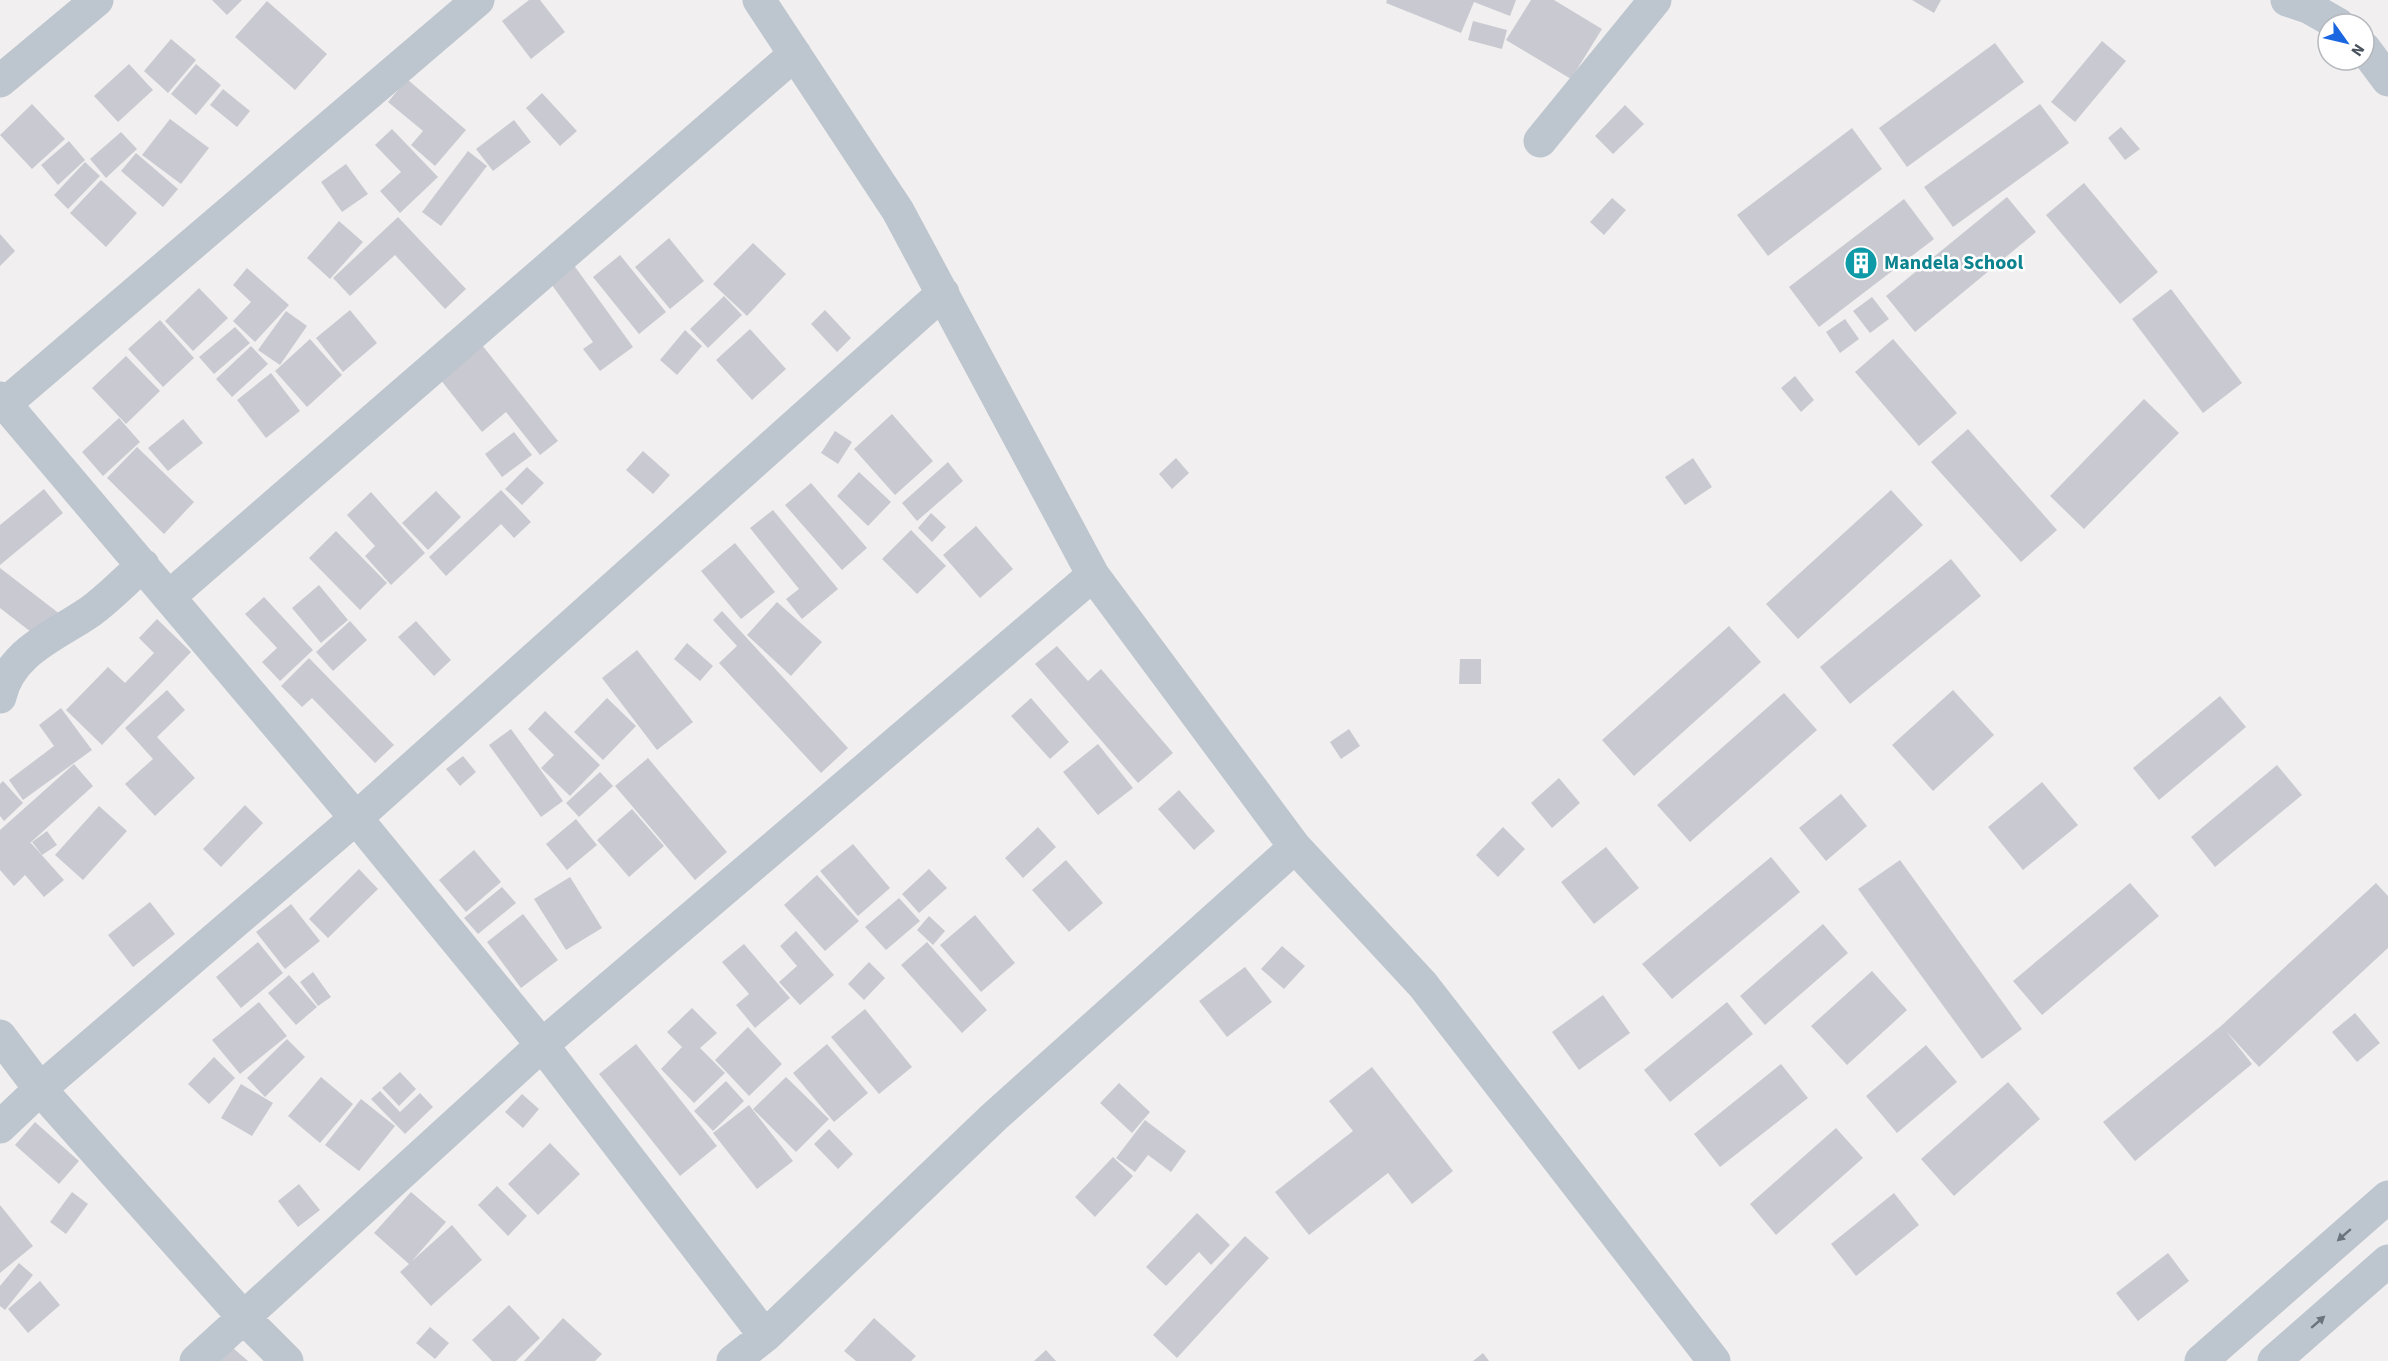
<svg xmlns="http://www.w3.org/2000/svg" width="2388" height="1361" viewBox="0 0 2388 1361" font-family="'Source Sans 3',sans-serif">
<rect width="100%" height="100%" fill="#f1efef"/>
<!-- building -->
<path fill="#c9cad1" d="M212 0H242L227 15Z
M529 0H540L565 32 531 59 502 21Z
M1387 0H1516L1510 16 1474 2 1461 33 1386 3Z
M1531 0H1554L1602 29 1571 79 1506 40Z
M1912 0H1941L1934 13Z
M267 1 327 54 295 90 235 37Z
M1473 21 1507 30 1502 49 1468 40Z
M171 39 196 60 168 93 144 71Z
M2102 41 2126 61 2075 122 2051 102Z
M1995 43 2024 82 1907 167 1879 128Z
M129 64 153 90 118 122 94 96Z
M196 64 221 85 196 115 171 94Z
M407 79 466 130 435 166 411 145 423 131 388 102Z
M223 89 250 111 237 127 210 105Z
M542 93 577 131 560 146 526 108Z
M32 104 65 139 32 169 0 135Z
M2040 104 2069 143 1953 227 1924 187Z
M1625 105 1644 124 1613 154 1595 136Z
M170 119 209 148 181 184 142 155Z
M514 120 531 142 493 171 476 149Z
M2121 127 2140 149 2125 160 2108 138Z
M1852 128 1882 169 1768 256 1737 215Z
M392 129 438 177 400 213 380 191 401 172 375 145Z
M121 132 137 149 106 178 90 159Z
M69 141 85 160 58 185 41 165Z
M468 151 487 166 441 226 422 212Z
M136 153 178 189 163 207 121 171Z
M85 162 100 176 68 209 54 195Z
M346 164 368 194 342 212 321 182Z
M101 180 137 213 106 247 70 213Z
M2084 183 2158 272 2120 304 2046 215Z
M2007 197 2036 232 1915 332 1886 296Z
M1612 198 1626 210 1604 235 1590 222Z
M1904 199 1934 239 1819 327 1789 287Z
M398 217 466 289 445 309 395 255 350 296 333 278Z
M339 221 363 242 330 279 307 258Z
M0 234 15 251 0 266Z
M669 238 704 281 670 309 635 267Z
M753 243 786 274 747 316 713 284Z
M620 255 666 312 639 334 593 277Z
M568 257 633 347 600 371 583 349 593 342 544 274Z
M247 268 289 305 255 342 233 321 251 302 233 285Z
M199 288 228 318 193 351 165 321Z
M2171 289 2242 383 2203 413 2132 319Z
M724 296 742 315 708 348 690 329Z
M1872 297 1889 319 1870 333 1853 311Z
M350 310 377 343 343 372 316 338Z
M825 310 851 338 837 352 811 324Z
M286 311 307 326 280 365 258 350Z
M1845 319 1859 339 1840 353 1826 332Z
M160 320 194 358 163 387 128 349Z
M235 327 250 343 214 374 199 357Z
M750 329 786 369 752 400 716 360Z
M685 330 702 346 677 375 660 360Z
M310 339 342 375 307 407 275 371Z
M1893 339 1957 413 1919 446 1855 372Z
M482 345 558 441 540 455 506 412 482 432 440 379Z
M251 346 268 364 232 397 216 379Z
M126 356 160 391 126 424 92 388Z
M271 373 300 411 266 438 237 400Z
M1795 376 1814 400 1801 412 1781 388Z
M2144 399 2179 433 2084 529 2050 496Z
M892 414 933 461 895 495 854 449Z
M119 418 140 442 103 476 82 452Z
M183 419 203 443 168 471 148 448Z
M1968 429 2057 530 2021 562 1931 462Z
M835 431 852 442 838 464 821 453Z
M514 432 532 455 502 477 485 454Z
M137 447 194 502 164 534 107 478Z
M643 451 670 475 653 494 626 470Z
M1176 458 1189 473 1172 489 1159 474Z
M1693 458 1712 487 1685 505 1665 477Z
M948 462 963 481 917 521 902 503Z
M527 467 544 483 522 505 505 489Z
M859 472 891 502 868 526 837 496Z
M811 483 867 548 842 570 785 505Z
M44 489 63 513 0 565V525Z
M501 490 531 522 514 538 501 524 446 576 429 557Z
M1891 490 1923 525 1798 639 1766 604Z
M436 491 461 517 428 550 402 523Z
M371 492 425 553 391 585 365 556 375 546 347 515Z
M773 510 838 589 802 619 786 599 799 589 750 528Z
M931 513 946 527 932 542 918 528Z
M976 526 1013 569 980 598 943 555Z
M911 530 946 566 917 594 882 559Z
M336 531 387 583 360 610 309 558Z
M735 543 775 592 741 619 701 571Z
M1951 559 1981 596 1850 704 1820 667Z
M0 568 69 621 49 646 0 608Z
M319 585 348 620 321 643 292 608Z
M264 597 313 650 280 681 262 662 277 648 245 614Z
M777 602 822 642 791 676 747 635Z
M722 611 848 748 821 773 719 663 737 646 713 620Z
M157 619 191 652 102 745 66 710 108 667 125 683 154 653 139 638Z
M350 621 367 640 333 671 316 652Z
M416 621 451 660 434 676 398 637Z
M1729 626 1761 662 1634 776 1602 740Z
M687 643 713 666 700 681 674 659Z
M1057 646 1088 681 1101 669 1173 753 1138 783 1035 664Z
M637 650 693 722 657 750 602 678Z
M309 658 394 745 375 763 312 698 302 707 281 686Z
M1460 659H1481V684H1459Z
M167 690 185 710 157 737 195 778 155 816 125 784 153 759 125 728Z
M1953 690 1994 735 1933 791 1892 745Z
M1784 693 1817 730 1690 842 1657 805Z
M2220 696 2246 727 2159 800 2133 768Z
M607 698 636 726 603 760 574 732Z
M1031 698 1069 742 1050 759 1011 716Z
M61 708 92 750 23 800 9 780 54 746 39 725Z
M545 711 600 765 570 796 541 768 554 755 528 729Z
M511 729 563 801 541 817 489 745Z
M1349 729 1360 746 1341 759 1330 742Z
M1098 744 1133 788 1098 815 1063 772Z
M463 756 476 772 460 786 446 769Z
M648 758 727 852 695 880 615 786Z
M74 764 93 786 29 844 31 843 64 880 44 897 25 875 14 886 0 870V830Z
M2277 765 2302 795 2215 867 2191 837Z
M600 772 613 786 579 817 566 803Z
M1559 778 1580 803 1552 828 1531 803Z
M3 781 23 803 4 821 0 816V784Z
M2042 782 2078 825 2023 870 1988 827Z
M1179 790 1215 831 1194 850 1158 809Z
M1841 794 1867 826 1826 861 1799 828Z
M245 805 263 823 221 867 203 849Z
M99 806 127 831 83 880 55 855Z
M632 809 664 846 629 877 597 840Z
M576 819 597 845 567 870 546 844Z
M1038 827 1056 847 1023 878 1005 858Z
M1503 827 1525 849 1498 877 1476 855Z
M47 831 57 845 42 855 32 842Z
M853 844 890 888 858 916 820 871Z
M1606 847 1639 888 1594 924 1561 882Z
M474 850 501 882 466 912 439 880Z
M1771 857 1800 892 1672 999 1642 964Z
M1066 860 1103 903 1069 932 1032 890Z
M1900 860 2022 1029 1982 1059 1858 889Z
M359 869 378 889 328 938 309 919Z
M929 869 947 888 919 913 902 894Z
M817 875 859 921 825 951 784 905Z
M570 877 602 928 566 950 534 899Z
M2130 883 2159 916 2042 1015 2013 981Z
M2376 883 2388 896V948L2259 1067 2226 1031 2252 1064 2135 1161 2103 1122 2221 1026Z
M502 887 516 903 478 934 464 918Z
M899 898 920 921 886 950 865 927Z
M150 902 175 934 133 967 108 935Z
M291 904 320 941 285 969 256 932Z
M523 914 558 960 521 988 487 942Z
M975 915 1015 963 981 992 940 945Z
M929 916 945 931 933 945 917 930Z
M1823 924 1848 953 1765 1025 1740 996Z
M796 931 834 975 800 1005 779 982 797 966 780 946Z
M258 942 283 973 241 1008 216 977Z
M927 942 987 1010 962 1033 901 965Z
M744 944 790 998 755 1028 736 1005 749 994 722 962Z
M1282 946 1305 966 1284 989 1261 969Z
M869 962 885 978 864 1000 848 984Z
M1245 967 1272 1002 1227 1037 1199 1001Z
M1872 971 1907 1010 1847 1065 1811 1026Z
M313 972 331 997 318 1006 300 982Z
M289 975 317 1007 296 1025 268 993Z
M1603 995 1630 1033 1579 1070 1552 1032Z
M259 1002 287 1036 240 1074 212 1040Z
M1727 1002 1753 1034 1670 1102 1644 1070Z
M692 1008 717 1033 700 1048 725 1073 694 1103 661 1069 682 1047 667 1032Z
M865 1009 912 1067 879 1094 831 1037Z
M2355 1013 2380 1043 2357 1062 2332 1032Z
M748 1027 782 1064 749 1096 715 1060Z
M287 1039 305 1057 265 1097 247 1078Z
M636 1044 717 1146 680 1176 599 1074Z
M827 1044 868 1093 834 1122 793 1073Z
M1926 1045 1957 1082 1897 1133 1866 1096Z
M214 1057 235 1078 209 1104 188 1084Z
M1781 1064 1808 1098 1720 1167 1694 1134Z
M1372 1067 1453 1171 1412 1204 1388 1173 1309 1235 1275 1192 1353 1131 1329 1101Z
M400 1072 416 1089 399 1106 382 1088Z
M321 1077 353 1104 320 1143 288 1116Z
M786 1077 829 1119 796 1152 753 1109Z
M726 1081 744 1101 713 1131 694 1111Z
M2008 1082 2040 1119 1954 1196 1921 1159Z
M1119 1083 1150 1112 1132 1133 1100 1103Z
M241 1084 273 1103 252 1136 221 1118Z
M380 1091 400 1112 420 1093 433 1107 405 1134 371 1099Z
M522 1094 539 1109 523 1128 505 1112Z
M361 1099 395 1126 359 1171 325 1145Z
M749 1105 793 1161 757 1189 713 1133Z
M1145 1120 1186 1151 1171 1172 1148 1155 1135 1172 1116 1158Z
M35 1122 79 1161 59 1184 15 1145Z
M1836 1128 1863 1158 1776 1235 1750 1204Z
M829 1129 853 1154 838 1169 814 1144Z
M550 1143 580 1174 538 1215 508 1184Z
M1113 1157 1133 1176 1095 1217 1075 1197Z
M299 1184 320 1210 298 1227 278 1201Z
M497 1186 527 1216 508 1236 478 1205Z
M72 1192 88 1204 66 1234 50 1222Z
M411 1192 446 1222 412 1261 452 1225 482 1260 431 1306 400 1272 409 1264 374 1233Z
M1894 1193 1919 1225 1856 1276 1831 1244Z
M0 1205 33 1246 0 1273Z
M1197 1213 1230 1245 1211 1265 1199 1252 1166 1286 1146 1267Z
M1245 1236 1269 1258 1177 1358 1153 1335Z
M2168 1253 2189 1281 2138 1321 2116 1293Z
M19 1263 33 1275 5 1310 0 1306V1286Z
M40 1281 60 1305 28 1333 8 1309Z
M509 1305 540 1338 516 1361H492L472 1340Z
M563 1318 602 1354 595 1361H524Z
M874 1318 916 1356 911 1361H856L844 1351Z
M430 1327 449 1343 435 1359 416 1343Z
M226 1342 248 1361H210Z
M1046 1350 1056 1361H1034Z
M1483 1353 1489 1361H1473Z"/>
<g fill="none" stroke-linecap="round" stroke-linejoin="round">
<!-- minor -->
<path stroke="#bdc5ce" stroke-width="33" d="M759 0 898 211 1093 575 1295 847 1423 985 1714 1361
M2287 0 2308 7 2338 24
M2364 48 2388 80
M0 81 97 0
M1540 141 1655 0
M0 398 356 818 542 1045 765 1336
M5 404 478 0
M170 596 795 54
M0 697C10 651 57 635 91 611 109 598 126 580 143 565
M0 1036 40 1089 245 1319 287 1361
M0 1127 40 1089 356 818 943 293
M196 1361 542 1045 1093 575
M733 1361 765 1336 994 1117 1295 847
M2201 1361 2388 1197
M2274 1361 2388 1261"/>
</g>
<!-- one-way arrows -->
<defs><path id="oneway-solid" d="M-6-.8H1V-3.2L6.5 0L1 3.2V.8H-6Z" transform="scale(1.5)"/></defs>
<g fill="#6a747e">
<use href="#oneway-solid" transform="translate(2344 1235) rotate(139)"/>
<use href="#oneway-solid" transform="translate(2318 1322) rotate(-41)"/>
</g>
<!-- icons -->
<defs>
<g id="building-disc" transform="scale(1.725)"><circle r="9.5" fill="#0f9aa8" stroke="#fff"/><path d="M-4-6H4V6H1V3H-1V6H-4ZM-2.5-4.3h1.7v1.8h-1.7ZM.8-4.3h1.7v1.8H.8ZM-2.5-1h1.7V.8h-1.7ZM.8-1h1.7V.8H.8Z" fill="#fff"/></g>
</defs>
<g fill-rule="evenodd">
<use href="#building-disc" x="1861" y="263"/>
</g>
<g text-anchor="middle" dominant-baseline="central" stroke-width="5" stroke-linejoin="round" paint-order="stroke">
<!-- culture labels -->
<g font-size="20" font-weight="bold" fill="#0d838f" stroke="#fff" text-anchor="start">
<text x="1884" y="263">Mandela School</text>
</g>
</g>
<!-- north arrow -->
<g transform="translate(2346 42) rotate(124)"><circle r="28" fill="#ffffff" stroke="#b5b9be" stroke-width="1.5"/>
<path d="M0-4.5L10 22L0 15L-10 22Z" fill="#1a66e0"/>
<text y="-9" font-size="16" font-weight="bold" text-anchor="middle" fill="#47515c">N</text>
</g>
</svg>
